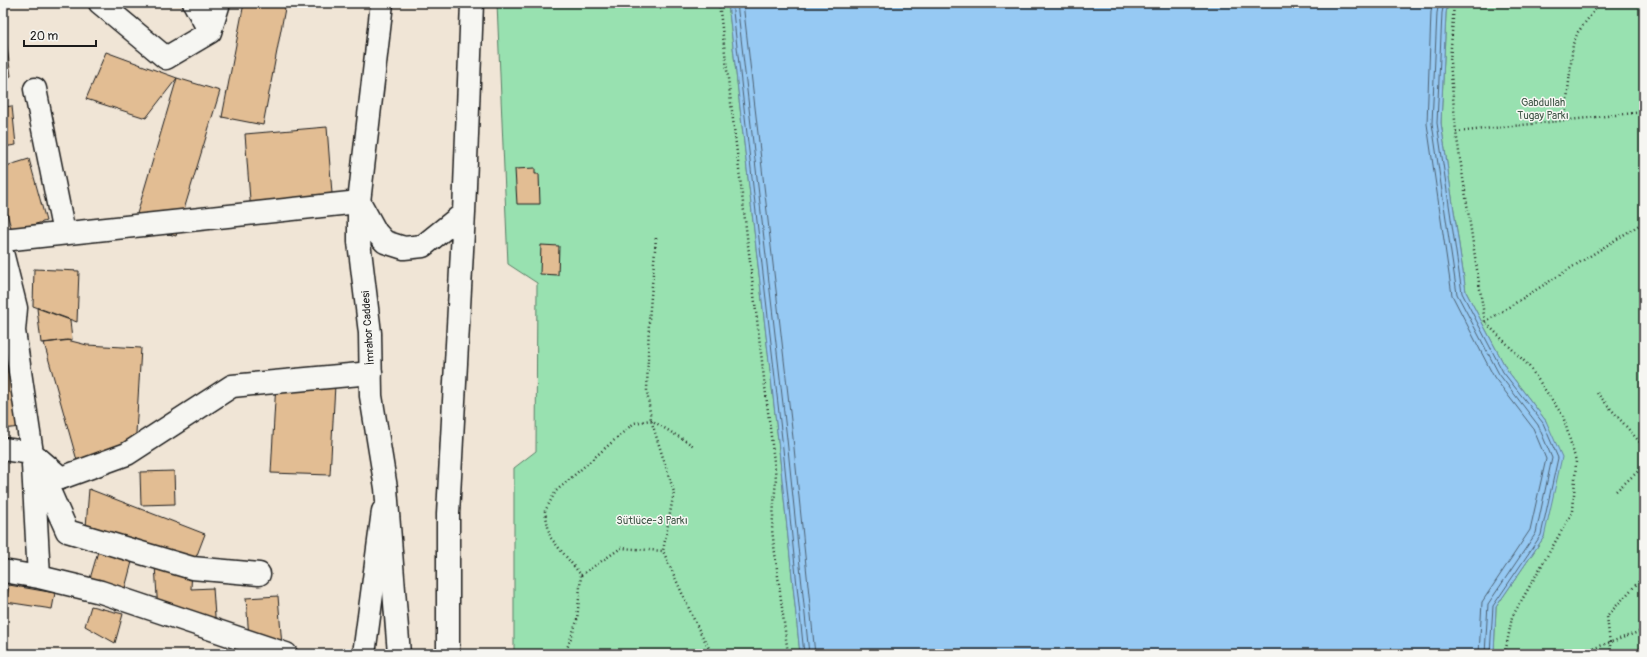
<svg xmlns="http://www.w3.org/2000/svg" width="1647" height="657" viewBox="0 0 1647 657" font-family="Pangolin,sans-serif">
<rect width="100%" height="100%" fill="#f0e5d6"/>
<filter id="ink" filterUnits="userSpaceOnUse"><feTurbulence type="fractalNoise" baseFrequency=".025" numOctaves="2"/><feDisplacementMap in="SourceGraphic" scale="8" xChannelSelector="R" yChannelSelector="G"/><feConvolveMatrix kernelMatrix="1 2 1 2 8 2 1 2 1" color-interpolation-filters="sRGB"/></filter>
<g filter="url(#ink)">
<!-- green -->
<path fill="#98e1b0" stroke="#5a7e66" d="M497 3H728L778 440 800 654H514V468L536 451 537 283 508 264Z
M1448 3H1644V654H1494L1496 607 1544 537 1546 421 1507 370 1466 292 1441 123 1446 13Z"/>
<!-- water -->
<path fill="#96c9f3" stroke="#65849d" d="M728 3H1448L1446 13 1441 123 1466 292 1507 370 1546 421 1562 457 1544 537 1496 607 1494 654H800L778 440Z"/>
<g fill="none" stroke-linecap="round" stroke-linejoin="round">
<!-- shore -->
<path stroke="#4d6172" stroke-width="1" d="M732 3 782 439 804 654
M737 3 787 439 809 654
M743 3 793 438 815 654
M1433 3 1431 12 1427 124 1452 295 1494 377 1533 428 1546 459 1530 530 1482 602 1479 654
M1439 3 1437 13 1432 123 1457 294 1499 374 1538 425 1552 458 1536 533 1488 604 1485 654
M1444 3 1442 13 1437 123 1462 293 1503 372 1543 423 1558 458 1541 535 1493 606 1490 654"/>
</g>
<!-- building -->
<path fill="#e2bd93" stroke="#1c1c1c" d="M244 3H286L263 125 222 117Z
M3 19 11 76 3 78Z
M106 52 177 78 146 118 86 99Z
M177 78 220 91 176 236 134 224Z
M12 106 16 145 3 147V107Z
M327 127 333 207 251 213 245 134Z
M29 159 46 221 12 231 3 200V167Z
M535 168V174H539L540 204H517L515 169Z
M541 245 559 246 558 275 540 274Z
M34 269 79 271 77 322 33 306Z
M37 308 70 320 72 340 41 343Z
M14 331 20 427 3 429V332Z
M67 340 87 345 141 348 135 450 78 464 44 343Z
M276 382 335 385 330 475 271 473Z
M174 471 175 504 141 505 140 472Z
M89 489 205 534 192 568 86 527Z
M99 548 133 558 124 592 89 582Z
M155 565 192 568 191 589 213 588 216 631 158 612Z
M9 585 55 593 52 609 6 602Z
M278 596 282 646 249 638 246 598Z
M91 606 123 614 115 643 85 626Z
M194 650 223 651V654H194Z"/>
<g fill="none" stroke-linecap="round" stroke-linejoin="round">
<!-- street casing -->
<g stroke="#1c1c1c" stroke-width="25">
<path id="street" d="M100 3 166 58 210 32 219 3
M194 3 210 32
M35 89 64 233
M3 240 359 202
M3 256 16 308 14 331 32 453 61 478 127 454 232 386 371 373
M3 449 32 453
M35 459 67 531 192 568 259 574
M3 571 39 577 33 465
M39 577 101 592 286 654
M364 654 383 511"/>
</g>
<!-- primary casing -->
<g stroke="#1c1c1c" stroke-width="25">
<path id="primary" d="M382 3 359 202V242L370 333 371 396 386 488 399 654
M360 203 376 232 385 242 404 248 423 246 464 213
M448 654V514L464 213 472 3"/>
</g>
<!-- path -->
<path stroke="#1c1c1c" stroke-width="2.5" stroke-dasharray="1 3" stroke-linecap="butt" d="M719 3 776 478 772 530 788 654
M1454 3 1450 62 1456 132 1485 322 1528 365 1563 416 1576 461 1573 511 1512 617 1505 654
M1565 119 1573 44 1578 32 1600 3
M1456 132 1644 112
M656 238 649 320 647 391 651 420 674 492 663 551 696 624 712 654
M1485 322 1644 222
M1597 393 1644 447
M1616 491 1644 466
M581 575 621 548 663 551
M565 654 577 621 581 575 550 537 545 511 556 491 634 423 651 420 694 446
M1578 654 1644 630
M1611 654 1607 616 1644 576"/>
<!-- street -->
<use href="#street" stroke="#f6f6f2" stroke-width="22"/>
<!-- primary -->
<use href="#primary" stroke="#f6f6f2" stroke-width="22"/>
</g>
</g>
<g text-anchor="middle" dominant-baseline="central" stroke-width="3" stroke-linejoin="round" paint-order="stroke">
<!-- park labels -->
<g font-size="11" fill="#415748" stroke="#f6f6f2">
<text x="1543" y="102">Gabdullah<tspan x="1543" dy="13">Tugay Parkı</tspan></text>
<text x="652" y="520">Sütlüce-3 Parkı</text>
</g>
<!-- street labels -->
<g font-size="11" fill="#1c1c1c" stroke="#f6f6f2">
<text transform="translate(368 328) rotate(-94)">İmrahor Caddesi</text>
</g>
</g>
<!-- margin -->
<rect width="1647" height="657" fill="none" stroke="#f6f6f2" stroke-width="16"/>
<rect x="8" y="8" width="1631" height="641" fill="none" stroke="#1c1c1c" stroke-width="1.5" filter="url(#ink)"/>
<!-- scale -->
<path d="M24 40v6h72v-6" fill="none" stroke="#1c1c1c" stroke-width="2"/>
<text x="30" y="40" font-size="12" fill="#1c1c1c" stroke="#f6f6f2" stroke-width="3" paint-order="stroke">20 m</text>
</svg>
